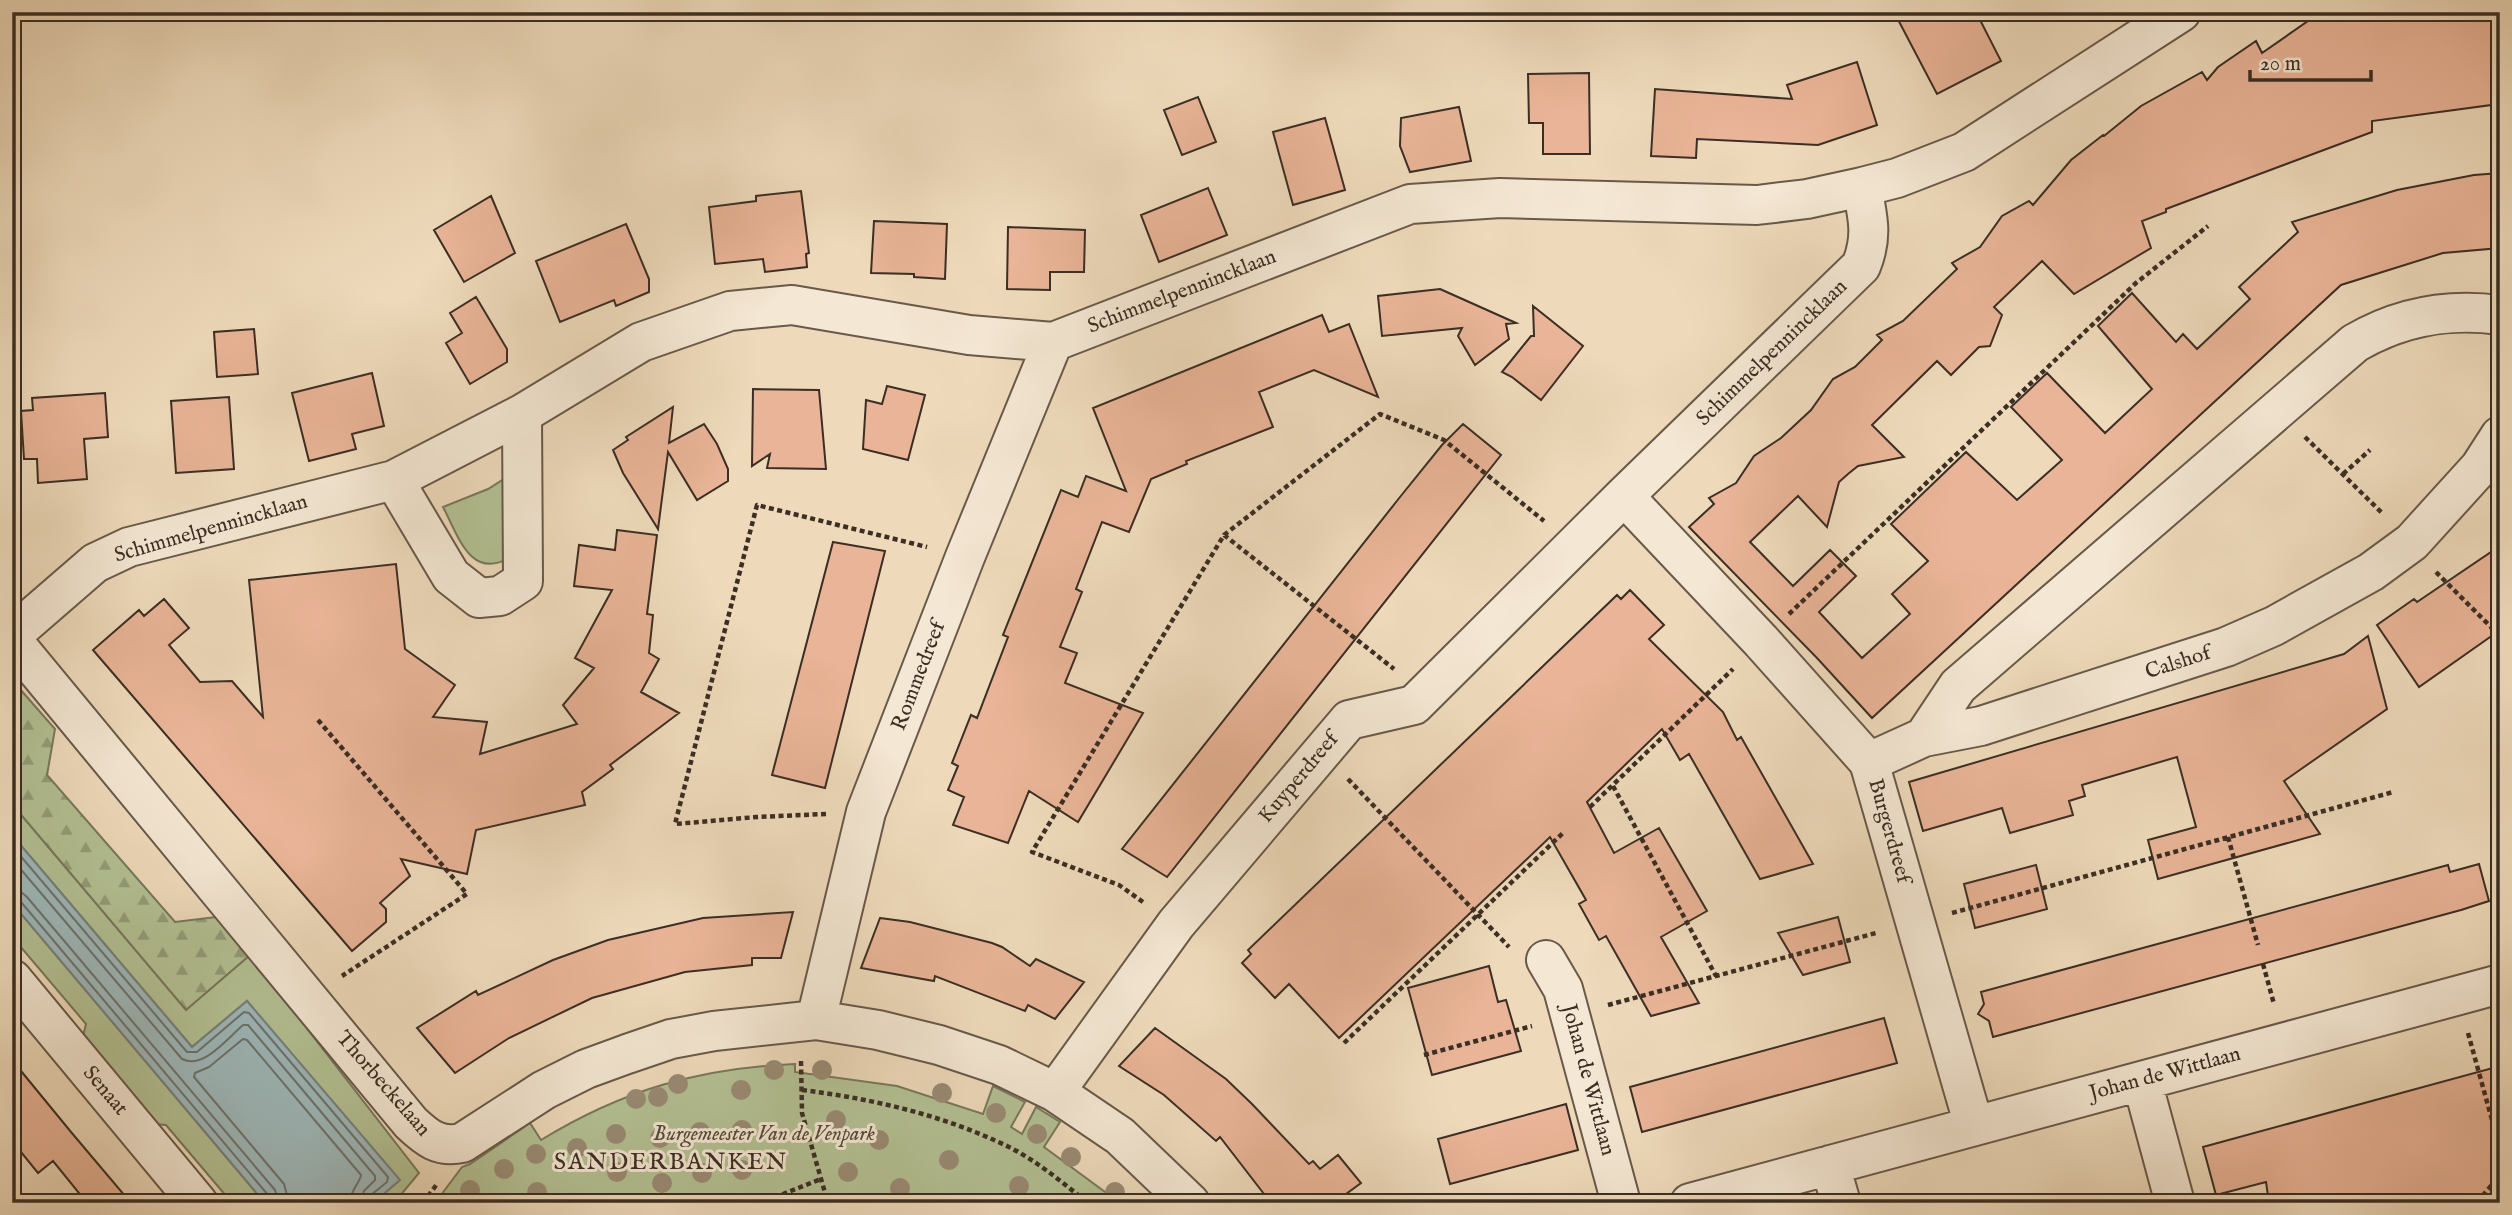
<svg xmlns="http://www.w3.org/2000/svg" width="2512" height="1215" viewBox="0 0 2512 1215" font-family="'IM FELL English',serif">
<defs>
<pattern id="forest-firs" width="22" height="20" patternUnits="userSpaceOnUse" patternTransform="scale(1.75)"><rect width="22" height="20" fill="#b3c194"/><path d="M5 1l3.5 6h-7zM16 11l3.5 6h-7z" fill="#939d79"/></pattern>
</defs>
<rect width="100%" height="100%" fill="#eedabb"/>
<filter id="stains"><feTurbulence type="fractalNoise" baseFrequency=".00286" numOctaves="4"/><feColorMatrix values="0 0 0 0 .2 0 0 0 0 .09 0 0 0 0 .02 0 0 0 .5 -.17"/></filter>
<radialGradient id="worn" r=".72"><stop offset=".6" stop-color="#630" stop-opacity="0"/><stop offset="1" stop-color="#630" stop-opacity=".3"/></radialGradient>
<!-- green -->
<path fill="#b3c194" stroke="#77785c" stroke-width="2" d="M507 477 509 558C470 580 458 535 443 507L488 489Z
M12 804 186 1009 250 955 419 1173 394 1203H373L399 1181 247 1001 192 1047 12 835Z
M12 903 265 1203H232L166 1125 153 1124 82 1040 86 1024 20 946H12Z
M795 1064V1072L897 1086 983 1114 993 1086 1025 1102 1011 1127 1022 1134 1036 1107 1060 1122 1044 1147 1120 1203H435L462 1167 470 1164 530 1123 541 1140C623 1090 699 1068 795 1064Z"/>
<!-- forest -->
<path fill="url(#forest-firs)" stroke="#77785c" stroke-width="2" d="M13 681 55 729 47 775 175 922 216 917 250 955 186 1010 12 804Z"/>
<!-- water -->
<path fill="#9eb8ba" stroke="#76817e" stroke-width="2" d="M12 835 192 1047 247 1001 400 1180 373 1203H265L12 903Z"/>
<g fill="none" stroke-linecap="round" stroke-linejoin="round">
<!-- shore -->
<path stroke="#6c736f" stroke-width="2" d="M12 846 187 1052H197L244 1012 249 1013 388 1177 387 1182 371 1195 369 1203
M12 859 182 1059C203 1070 228 1038 243 1025H248L375 1176V1180L364 1191 360 1203
M12 891 21 892 27 897 275 1190 279 1203
M12 899 21 902 268 1195 270 1203
M289 1203 284 1184 194 1077 195 1073 209 1067 243 1039 247 1040 361 1175C360 1183 350 1190 350 1203"/>
</g>
<!-- building -->
<path fill="#e9b497" stroke="#3b2e24" stroke-width="2" d="M1894 12H1976L2001 61 1937 94Z
M2321 12H2500V51H2494L2491 105 2372 121V132L2166 209V212L2142 221 2151 248 2074 294 2042 261 1994 307 2002 315 1990 346 1979 347 1951 375 1937 361 1872 425 1904 457 1858 466 1848 474 1839 482 1827 527 1798 496 1750 542 1793 586 1830 550 1856 576 1819 612 1862 658 1910 614 1892 594 1928 561 1891 524 1966 452 2017 500 2062 460 2011 407 2047 373 2105 433 2152 389 2098 326 2132 293 2176 342 2183 334 2197 349 2250 299 2239 287 2298 232 2292 222 2397 190 2474 175 2500 173V248L2443 253 2341 285 1872 718 1817 658 1689 527 1714 504 1709 498 1736 483 1754 456 1781 438 1811 410 1833 379 1855 367 1882 340 1877 335 1903 321 1957 269 1952 263 1980 247 2002 216 2029 201 2033 205 2071 160 2103 135 2104 136 2141 106 2202 72 2207 80 2218 67 2256 41 2262 53Z
M1857 62 1877 125 1818 145 1697 139 1696 158 1651 156 1655 89 1792 99 1787 85Z
M1589 73 1590 154H1543V123H1529L1528 74Z
M1198 97 1216 142 1182 155 1164 110Z
M1459 107 1471 161 1410 172 1400 146 1401 118Z
M1325 118 1345 190 1293 205 1273 132Z
M1208 188 1227 235 1159 262 1141 215Z
M801 191 809 253 806 254 807 267 765 272 763 259 715 264 709 207 756 201V196Z
M491 196 515 253 464 282 434 230Z
M874 221 947 224 945 279 914 277V274L871 273Z
M626 224 649 279V292L616 306 614 300 560 322 536 261Z
M1008 227 1085 230 1084 272H1050V290L1007 289Z
M1440 289 1516 323 1506 324 1509 339 1475 365 1458 336 1462 328 1382 336 1378 296Z
M476 297 507 349V362L470 384 446 343 462 333 450 313Z
M1533 306 1583 346 1541 400 1512 377 1502 372 1531 336H1534Z
M1322 315 1329 332 1349 324 1378 397 1314 370 1259 392 1273 427 1186 461 1187 464 1151 479 1129 532 1102 522 1076 589 1082 592 1060 647 1077 653 1065 683 1143 713 1078 822 1029 791 1008 843 953 825 964 797 948 790 958 766 952 763 971 715 977 718 1008 637 1003 635 1061 490 1078 497 1086 476 1126 491 1093 408Z
M254 329 258 374 217 377 214 332Z
M372 373 384 426 352 434 356 449 309 461 292 393Z
M887 386 925 395 908 460 863 449 866 400 882 404Z
M753 389 819 390 826 469 767 468 770 454 752 466Z
M105 393 108 437 84 439 87 479 38 483 37 459H24L21 411 33 410 32 398Z
M229 397 234 469 176 473 171 401Z
M673 407 669 443 704 424 717 444 728 469V481L697 500 668 452 658 529 623 473 613 450 628 440 626 437Z
M1463 424 1501 455 1167 877 1122 849 1400 497 1442 445Z
M617 530 657 535 647 614 653 615 649 653 659 659 641 692 679 713 610 765 613 769 582 792 585 805 476 830 467 874 401 859 410 876 380 903 386 909V922L352 951 93 650 139 610 144 616 164 599 189 628 169 645 200 682 232 681 263 717 249 580 396 564 405 649 455 685 433 717 487 722 480 754 577 724 563 705 594 668 575 658 612 590 574 586 579 545 615 550Z
M833 542 885 551 825 788 772 775Z
M2500 546V630L2419 687 2377 625 2414 599 2417 602Z
M1630 590 1664 625 1649 639 1723 712 1737 740 1741 737 1813 864 1760 879 1689 754 1680 760 1662 729 1587 802 1614 853 1659 828 1707 911 1661 937 1699 1003 1651 1016 1606 936 1599 940 1579 904 1586 900 1550 837 1339 1038 1289 984 1275 998 1242 963 1251 954 1248 950 1617 595 1621 599Z
M2368 636 2387 709 2284 781 2320 834 2158 879 2148 840 2196 827 2177 757 2082 785 2085 796 2069 801 2073 815 2010 833 2002 808 1923 831 1909 782 2344 654Z
M2479 864 2489 901 2461 910 1993 1037 1989 1021 1978 1014 1984 1004 1981 992 2448 865 2450 872Z
M2036 865 2047 909 1975 928 1964 884Z
M793 912 781 958H752V965L685 972 592 998 509 1038 455 1073 417 1028 476 991 478 995 553 960 608 940 703 918Z
M1838 917 1850 962 1803 975 1778 933Z
M880 918 910 922 992 943 1002 947 1030 966 1036 959 1084 982 1055 1019 1028 1005 1025 1011 935 976 934 981 861 968Z
M1489 966 1498 1002 1506 1000 1521 1051 1432 1075 1408 988Z
M1884 1018 1897 1063 1642 1132 1630 1087Z
M1155 1028 1226 1079 1252 1104 1309 1164 1313 1161 1320 1169 1338 1155 1361 1183 1342 1197 1347 1203H1271L1220 1137 1216 1141 1164 1095 1119 1066Z
M12 1060 71 1132 131 1203H87L53 1161 38 1173 12 1141Z
M2500 1066V1192L2457 1203H2269L2266 1182 2216 1195 2203 1147Z
M1566 1104 1578 1150 1450 1184 1438 1139Z"/>
<g fill="none" stroke-linecap="round" stroke-linejoin="round">
<!-- minor casing -->
<g stroke="#68594a" stroke-width="42">
<path id="minor" d="M522 414 641 342 730 311 792 305 969 335 1053 342 1410 204 1500 198 1757 205 1807 199 1862 187 1897 178 1964 152 2181 12
M1624 496 1761 641 1869 762 1974 1126
M12 635 95 563 129 547 394 480 522 414 523 581 500 596 479 598 451 576 394 480
M12 640 411 1123C427 1138 439 1148 462 1143L544 1090 586 1069 627 1054 671 1039 714 1031 816 1020 878 1030 939 1045 999 1065 1055 1092 1120 1136 1190 1203
M1924 737 1958 686 2355 343C2401 316 2448 308 2500 315
M1869 762 1924 737 1981 726 2226 647 2274 626 2371 572 2412 542 2480 467 2500 436
M1546 960 1563 989 1621 1203
M12 979 198 1203
M816 1020 866 812 965 557 1053 342
M2142 1081 2175 1203
M1055 1092 1176 924 1349 720 1414 705 1624 496 1861 266C1873 237 1868 218 1862 187
M1830 1165 1841 1203
M1690 1203 2500 984"/>
</g>
<!-- path -->
<path stroke="#3b2e24" stroke-width="4.5" stroke-dasharray="5 3.5" stroke-linecap="butt" d="M2305 437 2383 514
M2343 474 2370 450
M1224 535 1394 669
M2436 572 2500 636
M1789 614 2136 283 2208 226
M318 720 467 894 342 976
M1348 779 1509 947
M1613 786 1716 976
M1590 807 1733 669
M826 814 757 817 675 824 757 505 927 547
M2228 837 2258 945
M1143 902 1119 885 1032 852 1224 535 1380 414 1444 440 1544 521
M1952 913 2393 792
M2263 964 2274 1004
M1608 1005 1876 933
M2468 1033 2500 1149
M1344 1043 1564 832
M1424 1055 1532 1026
M801 1061 802 1113 828 1203
M802 1090C874 1099 943 1115 1009 1147 1037 1161 1063 1183 1088 1203
M423 1203 437 1184
M768 1203 778 1196 821 1179
M2468 1203 2479 1200 2500 1175"/>
<!-- minor -->
<use href="#minor" stroke="#f4e7d3" stroke-width="38"/>
</g>
<!-- trees -->
<g fill="#998b74">
<circle cx="774" cy="1070" r="10"/>
<circle cx="822" cy="1070" r="10"/>
<circle cx="678" cy="1084" r="10"/>
<circle cx="741" cy="1090" r="10"/>
<circle cx="942" cy="1093" r="10"/>
<circle cx="658" cy="1097" r="10"/>
<circle cx="636" cy="1099" r="10"/>
<circle cx="996" cy="1113" r="10"/>
<circle cx="836" cy="1120" r="10"/>
<circle cx="742" cy="1130" r="10"/>
<circle cx="700" cy="1132" r="10"/>
<circle cx="616" cy="1134" r="10"/>
<circle cx="1037" cy="1134" r="10"/>
<circle cx="660" cy="1138" r="10"/>
<circle cx="879" cy="1140" r="10"/>
<circle cx="577" cy="1148" r="10"/>
<circle cx="536" cy="1154" r="10"/>
<circle cx="1071" cy="1157" r="10"/>
<circle cx="949" cy="1160" r="10"/>
<circle cx="504" cy="1169" r="10"/>
<circle cx="742" cy="1170" r="10"/>
<circle cx="617" cy="1172" r="10"/>
<circle cx="848" cy="1172" r="10"/>
<circle cx="702" cy="1173" r="10"/>
<circle cx="662" cy="1183" r="10"/>
<circle cx="1019" cy="1186" r="10"/>
<circle cx="900" cy="1188" r="10"/>
<circle cx="470" cy="1190" r="10"/>
<circle cx="537" cy="1192" r="10"/>
<circle cx="1115" cy="1192" r="10"/>
</g>
<g text-anchor="middle" dominant-baseline="central" stroke-width="6" stroke-linejoin="round" paint-order="stroke">
<!-- street labels -->
<g font-size="21" fill="#3b2e24" stroke="#f4e7d3">
<text transform="translate(1182 292) rotate(-21)">Schimmelpennincklaan</text>
<text transform="translate(1772 353) rotate(-44)">Schimmelpennincklaan</text>
<text transform="translate(211 529) rotate(-16)">Schimmelpennincklaan</text>
<text transform="translate(2178 663) rotate(-18)">Calshof</text>
<text transform="translate(919 676) rotate(-69)">Rommedreef</text>
<text transform="translate(1299 778) rotate(-50)">Kuyperdreef</text>
<text transform="translate(1889 831) rotate(74)">Burgerdreef</text>
<text transform="translate(2165 1074) rotate(-15)">Johan de Wittlaan</text>
<text transform="translate(1588 1080) rotate(75)">Johan de Wittlaan</text>
<text transform="translate(383 1084) rotate(49)">Thorbeckelaan</text>
<text transform="translate(105 1091) rotate(50)">Senaat</text>
</g>
<!-- park labels -->
<g font-size="21" font-style="italic" fill="#534b3a" stroke="#f4e7d3">
<text x="764" y="1134">Burgemeester Van de Venpark</text>
</g>
<!-- quarter labels -->
<g font-size="24" letter-spacing="2" fill="#3b2e24" stroke="#f4e7d3">
<text x="671" y="1162">SANDERBANKEN</text>
</g>
</g>
<!-- margin -->
<rect width="2512" height="1215" fill="none" stroke="#eedabb" stroke-width="42"/>
<rect x="14" y="14" width="2484" height="1187" fill="none" stroke="#3b2e24" stroke-width="3.5"/>
<rect x="21" y="21" width="2470" height="1173" fill="none" stroke="#3b2e24" stroke-width="2"/>
<!-- scale -->
<path d="M2250 70v10h121v-10" fill="none" stroke="#3b2e24" stroke-width="3.5"/>
<text x="2260" y="70" font-size="21" fill="#3b2e24" stroke="#f4e7d3" stroke-width="5" paint-order="stroke">20 m</text>
<rect width="100%" height="100%" filter="url(#stains)"/>
<rect width="100%" height="100%" fill="url(#worn)"/>
</svg>
